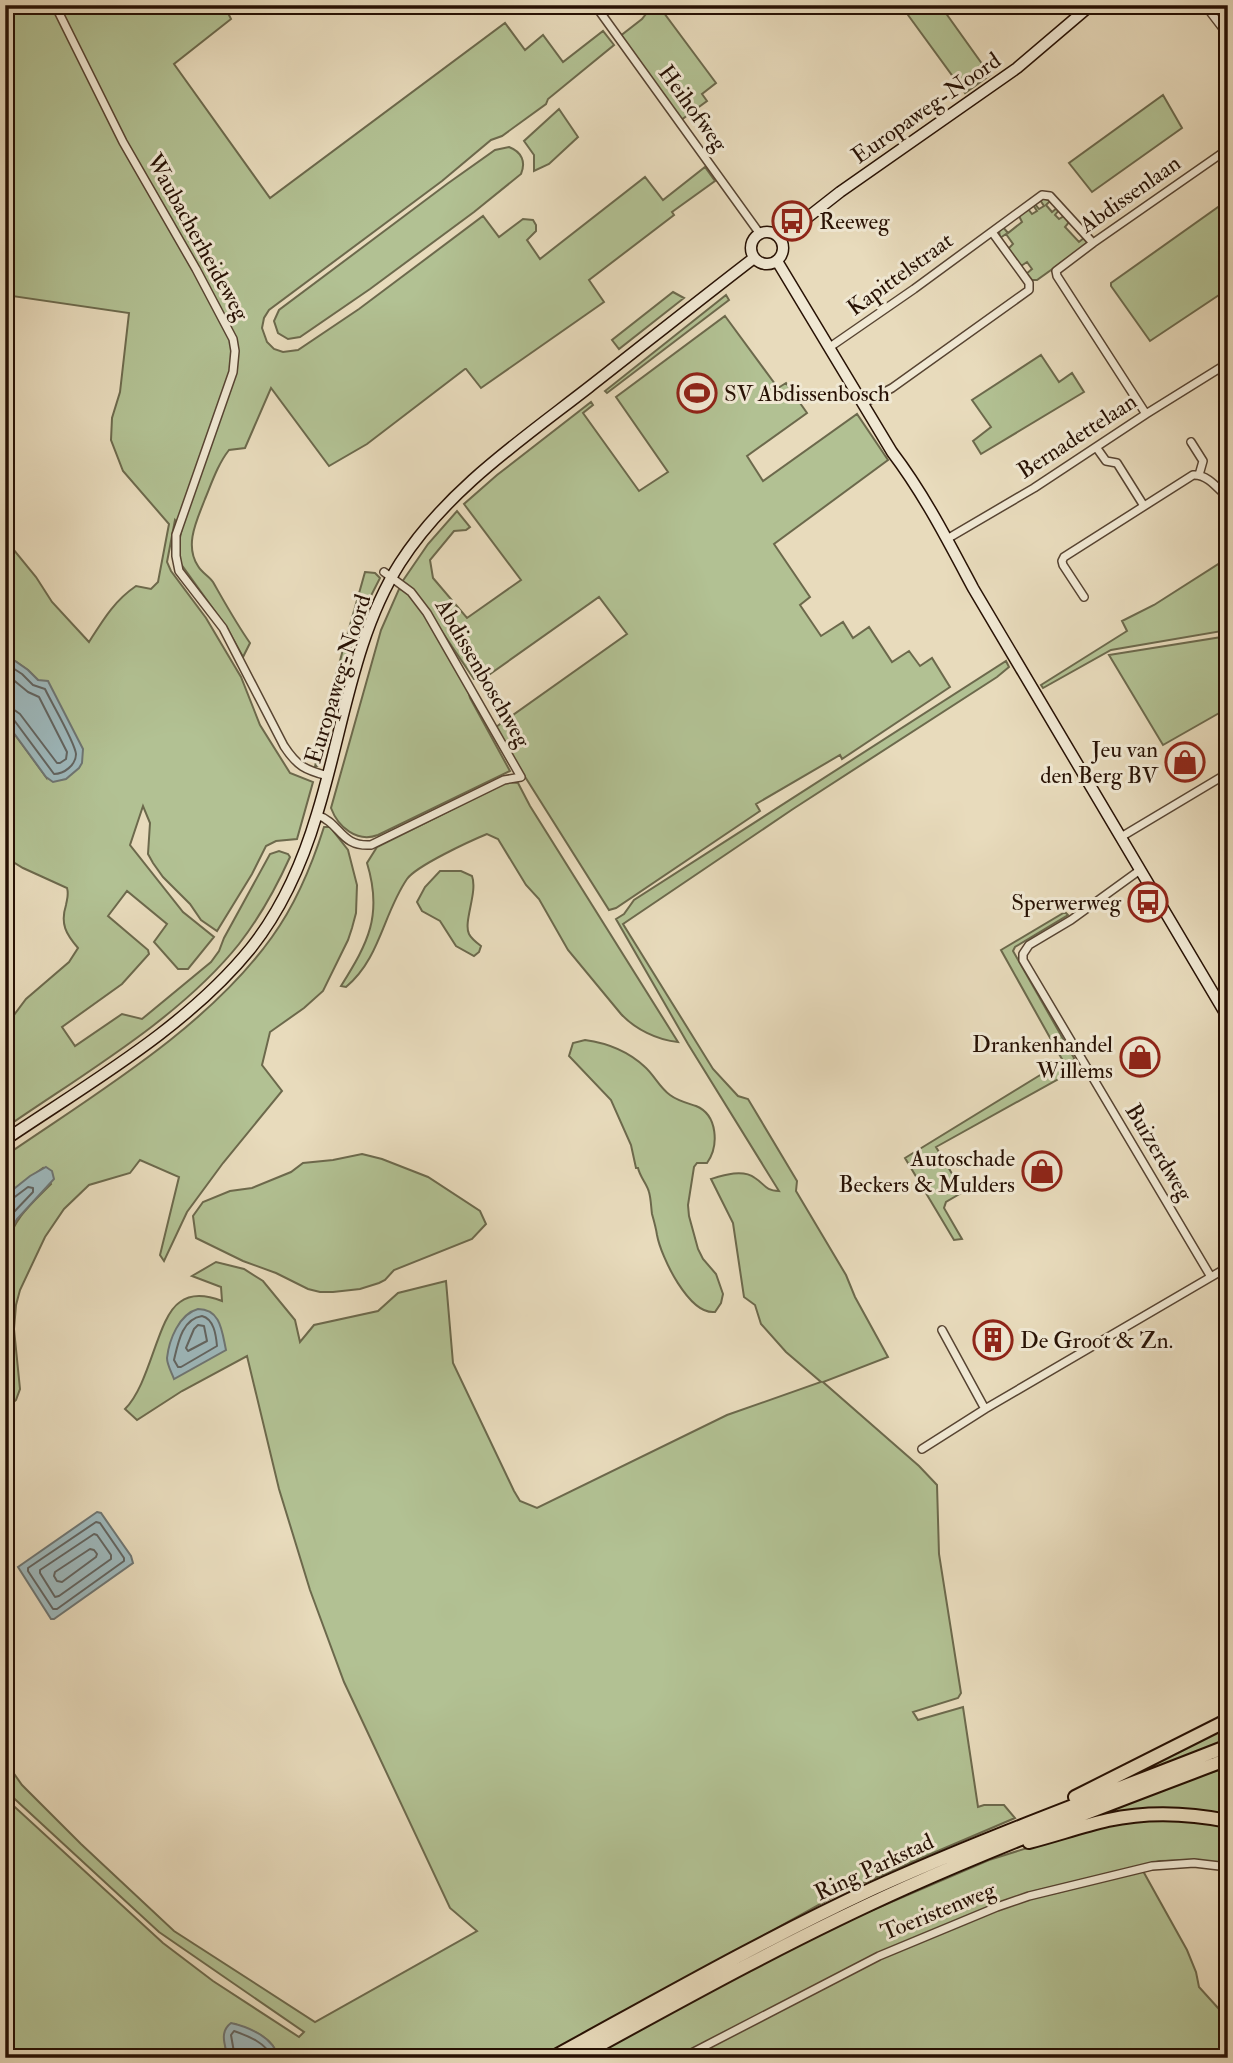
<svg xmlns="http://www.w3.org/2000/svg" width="1233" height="2063" viewBox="0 0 1233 2063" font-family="'IM FELL Double Pica',serif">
<rect width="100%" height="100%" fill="#e8dbbc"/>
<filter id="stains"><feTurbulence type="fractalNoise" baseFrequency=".00286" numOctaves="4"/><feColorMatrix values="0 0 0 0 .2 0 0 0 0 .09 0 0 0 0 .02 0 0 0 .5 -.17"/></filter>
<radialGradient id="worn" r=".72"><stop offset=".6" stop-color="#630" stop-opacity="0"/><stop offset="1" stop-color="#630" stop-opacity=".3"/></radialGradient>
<!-- green -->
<path fill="#b2c193" stroke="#6c694c" stroke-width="2" d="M5 5H224L231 19 174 64 270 198 505 23 525 50 543 35 563 62 603 31 614 45 548 99 546 104 502 136 491 140 442 181 269 310 264 318 262 328 267 342 274 349 283 352 298 350 359 309 483 216 499 237 523 219 533 220 536 225V231L527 240 540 259 645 177 663 200 705 167 715 181 672 212 674 215 589 280 604 302 481 388 466 369H465L367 444 329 466 271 388 245 448 229 450C218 464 212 482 205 499 197 520 184 545 198 566 202 573 209 576 213 582 225 603 236 623 250 643L243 657 227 628 181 564C177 552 179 540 182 528L175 520 167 562 171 571 206 618 241 677 260 725 290 773 313 782 297 839 276 841 266 846 252 874 217 931 201 920 190 904 163 877 153 863 148 854 150 823 143 806 130 845 183 912 214 937 188 969H178L154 942 167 924 127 891 108 916 148 950 149 954 122 984 62 1027 75 1046 122 1014 142 1019 211 962 219 951 224 938 270 854 279 851 288 854 290 857C276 888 260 917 239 944 180 1018 83 1074 5 1128V1027L26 999 69 962 78 948C66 934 60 924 66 905 67 899 69 895 67 888L23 868 5 857V721L46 777 38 680 28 670 5 654V539L36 577 52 602 89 642C103 620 114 601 136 586L151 589 158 582 169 524 123 471 111 440 112 418 120 392 129 313 5 295Z
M653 5H658L716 83 702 94 707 101 681 120 619 37 642 19Z
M920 5H940L990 75 965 93 908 15Z
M1163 95 1182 128 1092 192 1069 163Z
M559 109 578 137 549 164 534 171V155L524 141Z
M509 147C522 152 526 162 521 174L474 212 370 289 300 337 288 339 278 333 274 321 279 310 447 184 495 150Z
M1044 198 1050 201 1046 205 1052 212 1057 208 1059 210 1055 215 1059 219 1064 216 1070 221 1065 227 1079 242 1085 237 1087 242 1086 245 1037 280H1032L1026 274 1032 269 1027 262 1021 266 1008 249 1013 244 1006 234 1000 238 999 230 1003 227 1008 233 1022 222 1019 216 1028 209 1032 214 1037 211 1033 205 1035 204 1039 209 1044 206 1040 200Z
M1228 200V289L1150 341 1111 286V283Z
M673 292 684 298 619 349 612 340Z
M726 295 729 300 607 393 605 391Z
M725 316 778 388 786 383 807 413 747 456 763 481 857 414 888 460 774 544 810 597 800 605 821 636 843 622 853 638 869 627 892 662 909 651 920 666 932 658 950 687 842 759 840 755 756 804 760 811 616 908 609 910 517 764 496 727 627 634 599 597 483 679H474L415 592 402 582 428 544 457 511 470 527 466 530 454 531 430 560 433 578 467 618 521 580 464 504 497 475 591 402 593 405 583 413 639 491 668 472 616 397Z
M1041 355 1059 382 1072 373 1084 392 981 454 973 441 991 427 972 400Z
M1220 563 1225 571 1228 569V630L1111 650 1043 688 1041 685 1127 631 1122 621 1154 605Z
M365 572 375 573 380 578C350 633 337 698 322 758L319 765 315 767C327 700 347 637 365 572Z
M399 589 405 590 414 598 467 686 470 698 510 771 378 835C357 843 338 827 331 808L381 630Z
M1228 636V708L1163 745 1109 655Z
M1006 661 1009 667 997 677 793 809 623 924 713 1069 738 1096 748 1099 797 1181 796 1191 846 1275 855 1297 888 1357 823 1382 919 1466 937 1485 939 1554 961 1693 958 1698 913 1712 918 1720 963 1707 978 1807 984 1805H1004L1015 1818 842 1892 543 2058H278C275 2038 252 2030 235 2024L225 2044 228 2058H5V1798L163 1943 213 1981 299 2037 304 2032 159 1932 5 1790V1761L22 1785 81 1844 174 1931 315 2022 477 1931 450 1908 344 1682 310 1590 279 1489 247 1356 182 1391 137 1420 125 1409C151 1383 157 1317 180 1302 192 1293 209 1296 222 1301L221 1287 192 1276 216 1262 244 1269 263 1281 295 1320 300 1342 314 1325 378 1311 398 1293 446 1281 453 1363 514 1491 520 1501 537 1508 727 1415 821 1382 786 1352 761 1324 755 1305 744 1297 733 1223 711 1179C724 1175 743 1169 755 1178 766 1185 764 1190 779 1191L688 1044 616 919 624 914 634 900Z
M507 782 518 783 530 806 678 1042C657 1040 635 1029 621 1014L568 950 539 899 526 885 498 839 487 834C470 841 416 866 407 879 383 914 380 959 346 987L341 986C368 943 383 915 367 863L377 847Z
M324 827H330L348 850 357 885 356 913 352 928 348 940 323 991 304 1008 270 1032 262 1065 282 1091 223 1163 187 1212 164 1261 160 1255 179 1177 140 1160 130 1173 89 1185 64 1209 45 1237 20 1290 16 1305 14 1329 20 1389 16 1400 5 1410V1248C15 1217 29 1206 51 1184L43 1168 5 1196V1156C95 1094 207 1028 272 937 295 905 312 865 324 827Z
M440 871H461L472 876C478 892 463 922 469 934 471 938 477 943 481 946L479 952 474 956 456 946 440 921 422 911 417 902 425 887Z
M1065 912 1068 915 1015 947 1013 951 1074 1058 1071 1072 936 1147 963 1192 946 1202 944 1208 962 1239 954 1240 905 1158 1063 1061 1001 950Z
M585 1040C607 1043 629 1052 645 1067 654 1075 660 1088 670 1095 678 1101 687 1103 696 1106 718 1115 719 1146 707 1163H697L694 1167 688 1205 689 1216 698 1249 703 1259 716 1274 723 1294 721 1303 715 1312C689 1315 661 1257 657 1235 656 1228 654 1221 652 1214 651 1207 651 1199 649 1192 647 1184 640 1177 638 1168H636L631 1145 611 1100 569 1056 573 1043Z
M362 1154 382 1159 428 1177 480 1211 486 1224 472 1239 394 1270 385 1280 379 1283 360 1289 333 1292H320L308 1289 276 1273 243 1261 196 1238 193 1216 203 1202 230 1191 252 1188 291 1172 303 1163 333 1160Z
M1228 1723V1741L1100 1789Z
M1228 1767V1819L1192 1812 1056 1833C1110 1805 1169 1786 1228 1767Z
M1160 1816 1228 1824V1864L1195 1860 1160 1861 1035 1891 1039 1894H1052L1143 1871 1187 1950 1196 1972 1199 1987 1228 2019V2058H587L709 1990 840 1924 989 1860 1088 1829Z"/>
<!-- water -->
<path fill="#9db8bc" stroke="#6e7572" stroke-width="2" d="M5 654 28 670 38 680 48 681 83 749 82 763 79 768 66 779 53 782 46 777 5 721Z
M46 1167 52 1171 54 1179 17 1219 11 1230 5 1248V1196L30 1176Z
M198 1309C221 1309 222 1332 226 1350L174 1379C172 1373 167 1365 167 1358 169 1340 179 1314 198 1309Z
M97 1512 101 1513 131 1556 133 1563 54 1619H51L18 1567Z
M231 2023C249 2027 275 2038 278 2058H228C225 2045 219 2032 231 2023Z"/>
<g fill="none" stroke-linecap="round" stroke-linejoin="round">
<!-- shore -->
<path stroke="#626460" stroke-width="2" d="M5 663 22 674 33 685 45 689C51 702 75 742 76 754 76 765 64 774 54 774L14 720 5 717
M5 673 28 692 39 697 67 752 66 759 60 763H57L20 714 13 709 5 708
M5 1200 12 1199 28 1187 33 1188V1192L12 1214 5 1226
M202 1316C214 1319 216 1335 217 1346L181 1367H178L174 1360C178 1343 182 1319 202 1316Z
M198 1325 204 1326 207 1341 188 1351 186 1348 194 1329Z
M96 1522 100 1523 124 1558V1561L57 1609H53L28 1571V1568Z
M94 1534 97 1535 111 1555V1559L59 1596 55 1597 40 1573V1570Z
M90 1549 94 1550 97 1554 96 1557 62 1582 57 1581 54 1576 55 1572Z
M235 2058 231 2035 234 2031C248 2036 267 2043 272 2058"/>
<!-- street casing -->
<g stroke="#574432" stroke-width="10">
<path id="street" d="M55 5 123 142 196 269 233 339 235 351 233 372 176 535V556L179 571 223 628 284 746C297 766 305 770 328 776
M595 5 760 234
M1205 5 1228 35
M830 347 914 289 1042 195 1050 196 1093 243
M864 403 892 388 1029 290V283L992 232
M1146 414 1057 276 1056 271 1093 243 1228 149
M1191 442 1203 461 1199 475
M1096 447 1106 461 1117 463 1144 506
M947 539 1034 488 1146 414 1228 363
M1084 597 1063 565 1062 561 1064 557 1193 475C1208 474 1218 489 1228 498
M317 815C341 823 340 847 371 845L504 780 521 777 427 613 411 592 384 572
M1121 837 1228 773
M1140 870 1071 920 1029 945 1023 954V960L1211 1277
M942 1330 985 1409
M922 1449 985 1409 1228 1267
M682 2058 879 1956 997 1907 1029 1896 1152 1866 1194 1863 1228 1867"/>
</g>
<!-- secondary casing -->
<g stroke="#271104" stroke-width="13">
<path id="secondary" d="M751 248a16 16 0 1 1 32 0a16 16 0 1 1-32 0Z
M780 239 840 192 1017 68 1091 5
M777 261 892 452C924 494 948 541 973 588L1228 1018
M5 1140C89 1083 186 1028 251 948 282 909 303 861 317 814 343 731 353 637 400 563 446 491 521 440 588 388 643 345 698 301 754 258"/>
</g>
<!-- highway casing -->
<g stroke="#271104" stroke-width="16">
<path id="highway" d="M1075 1797 1228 1720
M1029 1842C1056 1835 1082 1826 1108 1820 1149 1811 1188 1813 1228 1821
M552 2058C658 2000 763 1940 872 1889 989 1836 1109 1793 1228 1746
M576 2058C685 1998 793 1938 907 1887 1012 1840 1120 1800 1228 1759"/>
</g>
<!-- street -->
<use href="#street" stroke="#f0e8d3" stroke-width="7"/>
<!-- secondary -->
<use href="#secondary" stroke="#f0e8d3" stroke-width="10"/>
<!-- highway -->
<use href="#highway" stroke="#e8dbbc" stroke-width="12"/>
</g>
<!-- icons -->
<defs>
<g id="bus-ring" transform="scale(2.0125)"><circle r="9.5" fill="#f0e8d3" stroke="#8f2418" stroke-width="1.5"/><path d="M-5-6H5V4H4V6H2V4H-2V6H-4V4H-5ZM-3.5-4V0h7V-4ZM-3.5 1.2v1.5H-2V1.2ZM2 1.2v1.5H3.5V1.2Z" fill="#8f2418"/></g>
<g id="stadium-ring" transform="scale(2.0125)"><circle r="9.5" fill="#f0e8d3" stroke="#8f2418" stroke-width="1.5"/><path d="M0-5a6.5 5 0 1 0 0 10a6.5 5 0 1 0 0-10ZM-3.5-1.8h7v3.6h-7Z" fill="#8f2418"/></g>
<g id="shop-ring" transform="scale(2.0125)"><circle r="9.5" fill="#f0e8d3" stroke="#8f2418" stroke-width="1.5"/><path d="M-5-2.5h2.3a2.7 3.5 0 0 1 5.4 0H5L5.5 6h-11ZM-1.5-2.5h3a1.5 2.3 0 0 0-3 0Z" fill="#8f2418"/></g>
<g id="building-ring" transform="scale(2.0125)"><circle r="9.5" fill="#f0e8d3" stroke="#8f2418" stroke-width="1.5"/><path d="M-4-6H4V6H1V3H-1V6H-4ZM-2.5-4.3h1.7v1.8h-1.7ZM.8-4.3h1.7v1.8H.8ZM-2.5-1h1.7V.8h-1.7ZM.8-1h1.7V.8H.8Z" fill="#8f2418"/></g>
</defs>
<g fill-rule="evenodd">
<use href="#bus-ring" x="792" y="221"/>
<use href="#stadium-ring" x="697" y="393"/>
<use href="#shop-ring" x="1185" y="762"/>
<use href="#bus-ring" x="1148" y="902"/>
<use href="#shop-ring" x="1140" y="1057"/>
<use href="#shop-ring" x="1042" y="1171"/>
<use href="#building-ring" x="993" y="1340"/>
</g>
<g text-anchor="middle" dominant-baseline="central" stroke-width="6" stroke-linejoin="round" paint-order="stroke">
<!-- street labels -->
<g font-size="23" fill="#271104" stroke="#f0e8d3">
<text transform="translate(693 108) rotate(54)">Heihofweg</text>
<text transform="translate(926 108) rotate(-35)">Europaweg-Noord</text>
<text transform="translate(1130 194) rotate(-35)">Abdissenlaan</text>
<text transform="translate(198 237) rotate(61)">Waubacherheideweg</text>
<text transform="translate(900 274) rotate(-36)">Kapittelstraat</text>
<text transform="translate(1077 436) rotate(-33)">Bernadettelaan</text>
<text transform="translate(483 673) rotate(60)">Abdissenboschweg</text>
<text transform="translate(338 679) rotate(-73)">Europaweg-Noord</text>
<text transform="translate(1159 1152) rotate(59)">Buizerdweg</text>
<text transform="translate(874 1867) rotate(-25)">Ring Parkstad</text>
<text transform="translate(938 1911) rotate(-22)">Toeristenweg</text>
</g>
<!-- poi labels -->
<g font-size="23" fill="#271104" stroke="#f0e8d3" text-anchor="end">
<text x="819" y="221" text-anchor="start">Reeweg</text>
<text x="724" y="393" text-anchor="start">SV Abdissenbosch</text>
<text x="1158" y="749">Jeu van<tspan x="1158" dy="26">den Berg BV</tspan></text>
<text x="1121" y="902">Sperwerweg</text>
<text x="1113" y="1044">Drankenhandel<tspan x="1113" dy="26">Willems</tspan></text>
<text x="1015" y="1158">Autoschade<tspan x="1015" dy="26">Beckers &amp; Mulders</tspan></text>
<text x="1020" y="1340" text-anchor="start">De Groot &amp; Zn.</text>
</g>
</g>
<!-- margin -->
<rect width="1233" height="2063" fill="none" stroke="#e8dbbc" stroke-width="28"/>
<rect x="7" y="7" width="1219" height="2049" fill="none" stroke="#271104" stroke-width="3.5"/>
<rect x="14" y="14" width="1205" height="2035" fill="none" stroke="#271104" stroke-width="2"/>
<rect width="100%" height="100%" filter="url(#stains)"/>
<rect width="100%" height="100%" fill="url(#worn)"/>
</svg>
